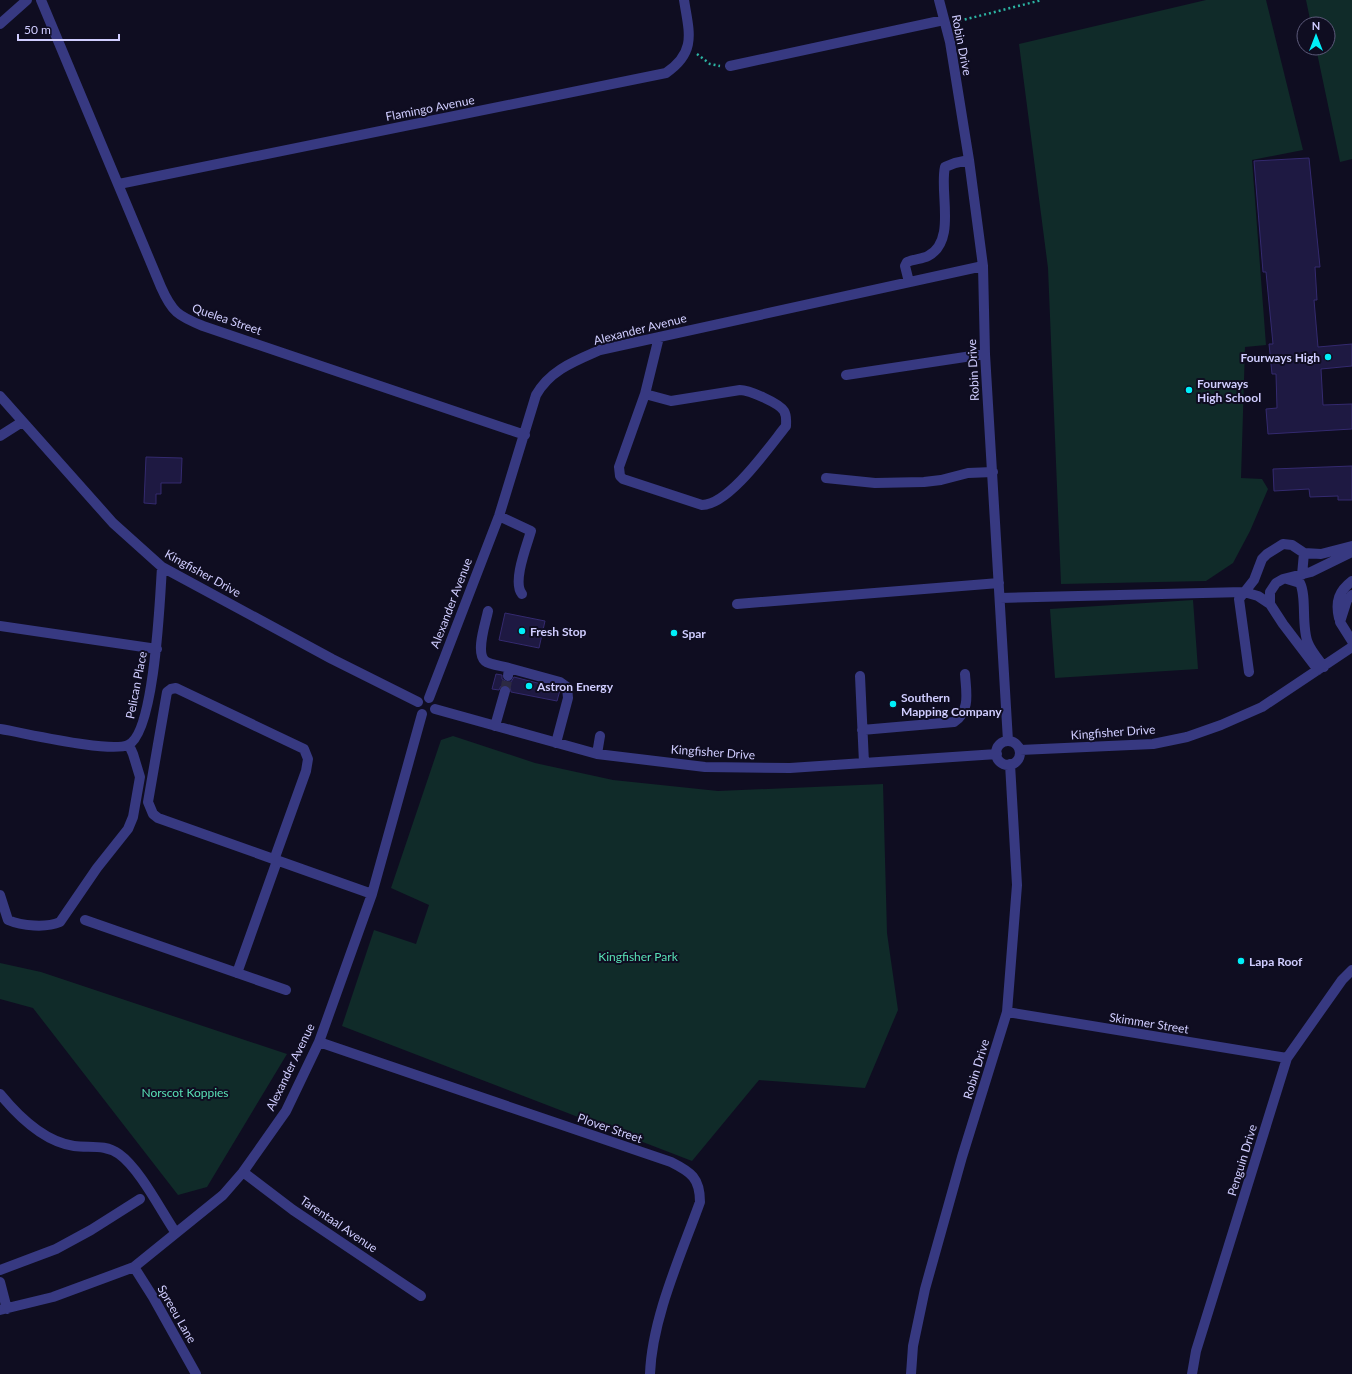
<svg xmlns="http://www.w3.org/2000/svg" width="1352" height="1374" viewBox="0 0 1352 1374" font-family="Lato,sans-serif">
<rect width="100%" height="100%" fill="#0f0d21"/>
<!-- green -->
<path fill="#102b29" d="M1206 0H1266L1303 150 1252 160 1266 345 1245 347 1241 478 1262 479 1268 489 1250 531 1233 563 1206 581 1061 584 1048 268 1019 44Z
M1306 0H1352V159L1340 162 1316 48H1328V24H1311Z
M1193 600 1198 669 1055 678 1050 609Z
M453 736 535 763 613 780 718 791 883 784 887 933 898 1010 865 1088 759 1080 692 1161 342 1026 374 930 416 944 429 905 391 888 441 740Z
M0 963 41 972 287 1054 207 1187 178 1195 33 1008 0 999Z"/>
<!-- building -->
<path fill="#1e1942" stroke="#342a6f" d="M1309 158 1320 267H1315L1317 300H1314L1318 347 1352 344V366L1321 369 1323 405 1352 404V429L1268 434 1266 409 1277 408 1276 374H1272L1269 344H1273L1266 272H1263L1254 161Z
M146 457 182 458 181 483H161V494H156V504L144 503Z
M1352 466V500H1338V496L1310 497 1309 489 1274 491 1273 469Z
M505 613 545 621 539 648 499 640Z
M496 674 502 675V679L507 682H511L514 677 557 688 560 690 557 701 511 692 510 687 506 685 501 686 499 690 492 689Z"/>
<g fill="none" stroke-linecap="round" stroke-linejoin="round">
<!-- minor-tunnel -->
<path stroke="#2c2a42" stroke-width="10" stroke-dasharray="10 5" stroke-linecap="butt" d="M505 691 508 676"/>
<!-- path -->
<path stroke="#2cb4a3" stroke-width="2.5" stroke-dasharray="2 3" stroke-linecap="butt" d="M955 22 1042 0
M697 54 710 64 720 66"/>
<!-- minor -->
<path stroke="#373981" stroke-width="10" d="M41 0 161 287C172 312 178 316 203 326L525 435
M939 0 950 42 969 160 983 266 985 354 1008 741
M0 24 27 0
M730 66 944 20
M119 184 666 73C697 52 689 32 684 0
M909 282 905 266 907 262C914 259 922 259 928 256 957 241 939 192 945 167L955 163 969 160
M846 375 985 354
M645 394 619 467 620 476 623 479 702 505C729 505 769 447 786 426 786 421 787 416 784 411 779 403 749 390 740 390L671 401 645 394 659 337
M0 396 113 523 162 567 332 659 418 702
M0 436 22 422
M826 478 875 483 924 482 941 480 968 473 993 472
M499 516 531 531C527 545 512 582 522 594
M1302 575 1304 553
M1287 579 1300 583C1307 597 1301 627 1308 643 1311 651 1319 660 1324 667
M1352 595 1347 600 1340 622 1352 641
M1000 598 1244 592 1258 596 1270 604
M737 604 999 583
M488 611C486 622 475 652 485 661 490 665 503 666 509 668L508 676
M1339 618C1335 601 1339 591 1352 581
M0 626 157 649
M509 668 560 682 567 687 568 698 556 743
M1318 670 1283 624 1270 604V592L1276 583 1283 579 1311 572 1352 552
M1249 672 1239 599 1254 580 1262 559 1267 554 1283 544 1292 545 1304 553 1321 554 1352 546
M860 676 864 763
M429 698 499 516 536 395C550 370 575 361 600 350L983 266
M435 709 597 754 705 767 790 768 997 754
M495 726 505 691
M0 729C25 733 109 753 128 745 155 733 160 596 162 567
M862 730 954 722C971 711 966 691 965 674
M996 753a12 12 0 1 1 24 0a12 12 0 1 1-24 0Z
M1020 750 1153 744 1187 737 1221 725 1262 707 1352 647
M597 754 600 736
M274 860 306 771 308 759 304 749 176 688 171 689 167 692 148 802 153 814 158 818 372 894
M0 895 8 920C22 926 46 928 60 922L97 868 128 829 133 817 140 777 133 754 129 745
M85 920 286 990
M237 973 277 861
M1007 1012 1287 1058
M319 1042 671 1162C691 1172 700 1178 700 1202 681 1255 652 1318 650 1374
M0 1094C18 1116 45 1142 74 1146 90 1148 105 1144 119 1154 140 1169 161 1211 176 1233
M243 1172 293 1210 421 1296
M134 1267 153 1297 196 1374
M0 1270 56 1249 91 1230 140 1199
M0 1282 7 1309
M0 1310 53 1297 134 1267 223 1195 243 1172 286 1111 319 1042 372 894 422 714
M911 1374 913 1346 925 1289 962 1157 1007 1012 1017 885 1010 764
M1192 1374 1196 1351 1287 1058 1342 980 1352 970"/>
</g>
<!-- markers -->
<g fill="#00eff8" stroke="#0f0d21" stroke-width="1.5">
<circle cx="1328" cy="357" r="4"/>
<circle cx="1189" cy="390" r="4"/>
<circle cx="522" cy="631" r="4"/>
<circle cx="674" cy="633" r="4"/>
<circle cx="529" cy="686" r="4"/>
<circle cx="893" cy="704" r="4"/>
<circle cx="1241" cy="961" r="4"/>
</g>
<g text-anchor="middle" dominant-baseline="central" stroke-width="4" stroke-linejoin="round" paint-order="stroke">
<!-- street labels -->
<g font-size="12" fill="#d0cdff" stroke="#0f0d21">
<text transform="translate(962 45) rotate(79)">Robin Drive</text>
<text transform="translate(430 108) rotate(-11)">Flamingo Avenue</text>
<text transform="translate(227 319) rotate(19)">Quelea Street</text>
<text transform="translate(640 329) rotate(-14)">Alexander Avenue</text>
<text transform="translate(973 370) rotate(-93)">Robin Drive</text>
<text transform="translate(203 573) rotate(29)">Kingfisher Drive</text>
<text transform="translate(451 603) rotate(-69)">Alexander Avenue</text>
<text transform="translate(136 685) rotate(-79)">Pelican Place</text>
<text transform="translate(1113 732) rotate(-4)">Kingfisher Drive</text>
<text transform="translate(713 752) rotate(4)">Kingfisher Drive</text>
<text transform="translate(1149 1023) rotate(9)">Skimmer Street</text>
<text transform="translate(290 1067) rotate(-64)">Alexander Avenue</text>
<text transform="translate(976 1069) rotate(-73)">Robin Drive</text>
<text transform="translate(610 1128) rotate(19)">Plover Street</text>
<text transform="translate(1242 1160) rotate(-73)">Penguin Drive</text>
<text transform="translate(339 1224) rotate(34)">Tarentaal Avenue</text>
<text transform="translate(177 1314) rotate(60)">Spreeu Lane</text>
</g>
<!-- poi labels -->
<g font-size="12" font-weight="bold" fill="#d0cdff" stroke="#0f0d21" text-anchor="start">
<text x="1320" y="357" text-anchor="end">Fourways High</text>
<text x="1197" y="383">Fourways<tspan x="1197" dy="14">High School</tspan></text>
<text x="530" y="631">Fresh Stop</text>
<text x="682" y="633">Spar</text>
<text x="537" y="686">Astron Energy</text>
<text x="901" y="697">Southern<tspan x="901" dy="14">Mapping Company</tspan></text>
<text x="1249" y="961">Lapa Roof</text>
</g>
<!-- park labels -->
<g font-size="12" fill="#58e0b5" stroke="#0f0d21">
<text x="638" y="956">Kingfisher Park</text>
<text x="185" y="1092">Norscot Koppies</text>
</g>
</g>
<!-- north arrow -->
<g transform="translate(1316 36)"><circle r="19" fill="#0f0d21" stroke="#5c5a7a"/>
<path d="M0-3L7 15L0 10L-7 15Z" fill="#00eff8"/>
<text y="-6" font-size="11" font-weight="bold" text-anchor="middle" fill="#d0cdff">N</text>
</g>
<!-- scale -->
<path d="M18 34v6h101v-6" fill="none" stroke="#d0cdff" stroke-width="2"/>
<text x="24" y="34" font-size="12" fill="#d0cdff" stroke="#0f0d21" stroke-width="3" paint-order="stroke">50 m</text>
</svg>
